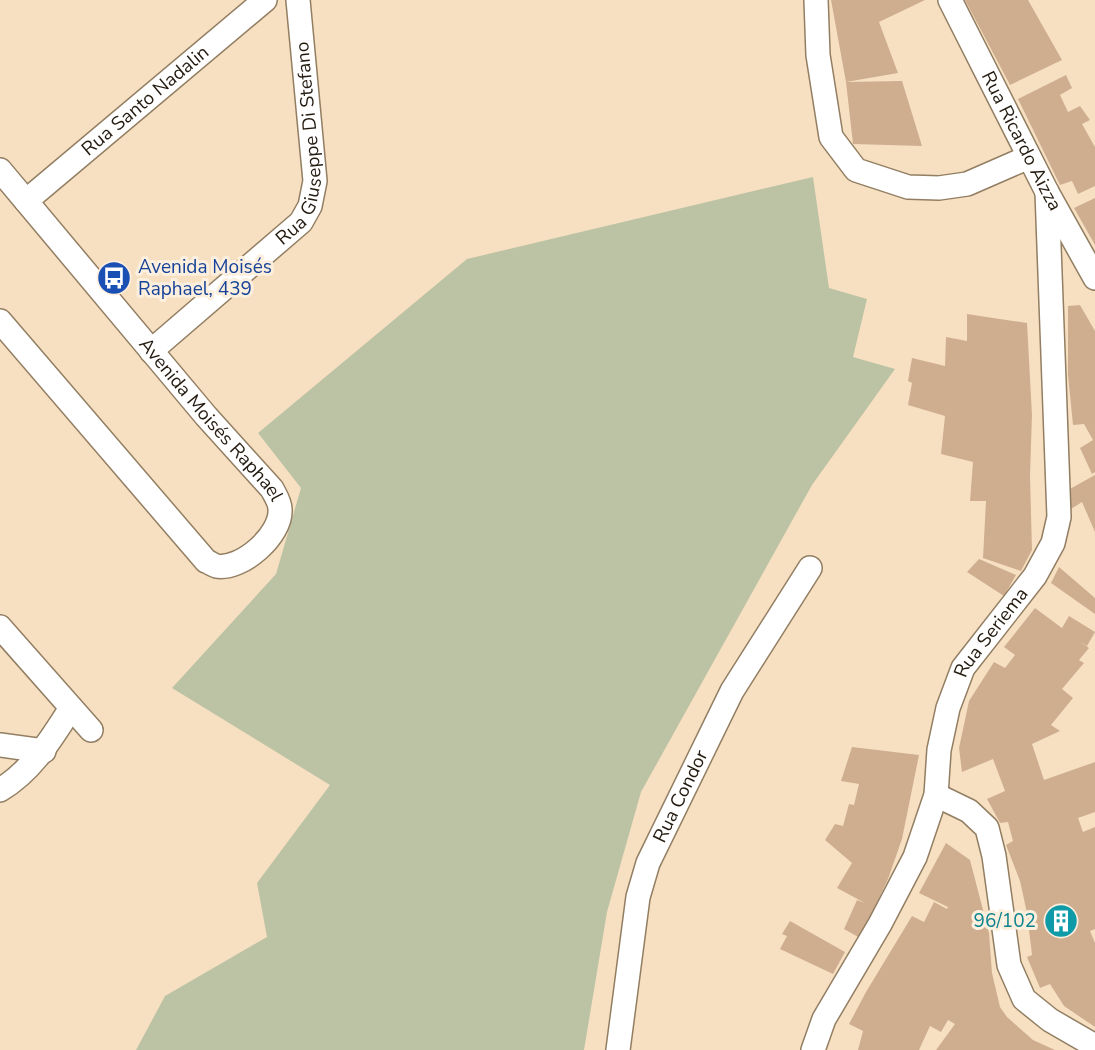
<svg xmlns="http://www.w3.org/2000/svg" width="1095" height="1050" viewBox="0 0 1095 1050" font-family="'Nunito Sans',sans-serif">
<rect width="100%" height="100%" fill="#f7e0c2"/>
<!-- green -->
<path fill="#bcc3a4" d="M813 177 829 288 867 299 853 357 895 369 812 485 641 792 607 912 584 1050H136L165 996 267 937 257 883 330 785 172 688 276 574 301 488 258 433 467 259Z"/>
<!-- building -->
<path fill="#cfae90" d="M831 0H925L879 22 898 73 846 82 902 81 922 146 853 144 846 82Z
M965 0H1028L1062 60 1010 85Z
M1066 75 1072 88 1060 95 1068 112 1080 106 1090 120 1082 124 1095 147V186L1078 194 1072 181 1060 185 1018 99Z
M1095 198V245L1074 208Z
M1080 305 1095 331V472L1092 474 1080 448 1093 440 1084 424 1073 425 1068 375V306Z
M967 314 1027 323 1032 415 1030 476 1032 550 1021 571 983 558 986 501H970L973 462 941 454 945 416 908 405 912 383 908 381 912 358 945 366 946 337 967 341Z
M1095 475V532L1082 502 1071 509 1068 490Z
M979 559 1016 575 1004 596 967 572Z
M1059 567 1095 598V614L1051 583Z
M1035 608 1062 628 1069 616 1095 632 1087 646 1078 640 1089 648 1079 660 1084 663 1062 689 1073 698 1051 725 1060 731 1032 744 1044 780 1095 762V812L1078 818 1083 832 1095 827V929L1090 931 1095 943V1027L1064 1006 1050 984 1040 988 1027 957 1032 955 1027 913 1020 881 1006 845 1013 841 1008 822 1000 823 987 799 1005 791 993 759 962 772 959 748 969 701 994 662 1005 668 1015 655 1004 647Z
M852 747 919 755 902 839 888 879 860 938 844 929 857 900 865 903 837 888 852 863 825 840 835 824 843 826 849 804 854 805 859 784 841 781Z
M946 843 970 860 989 933 992 973 1000 1007 1007 1017 1033 1040 1055 1050H936L955 1024 948 1020 941 1032 930 1026 919 1050H858L863 1031 849 1024 866 992 912 916 924 922 934 902 947 909 948 907 919 893Z
M790 921 845 952 833 974 780 949 787 936 782 934Z"/>
<g fill="none" stroke-linecap="round" stroke-linejoin="round">
<!-- minor casing -->
<g stroke="#927e62" stroke-width="26">
<g id="minor">
<path d="M816 0 818 55 831 137 856 170 908 187 939 188 967 184 1029 157"/>
<path id="s1" d="M950 0 1047 192 1095 278"/>
<path id="s2" d="M0 170 206 416 272 489C275 495 280 502 280 509 282 535 241 571 216 566 215 566 207 561 206 561L0 321"/>
<path id="s3" d="M26 201 265 0"/>
<path id="s4" d="M151 351 301 222 310 206 315 181 298 0"/>
<path d="M0 627 91 730"/>
<path d="M0 745 44 751"/>
<path d="M0 790C33 770 51 739 71 708"/>
<path d="M936 795 969 811 987 828 994 856 1009 965 1024 999 1050 1020 1095 1046"/>
<path id="s5" d="M618 1050 638 897 648 863 732 691 810 568"/>
<path id="s6" d="M813 1050 824 1019 880 924 915 857 936 795 939 750 948 708 963 668 1035 576 1053 543 1059 517 1047 192"/>
</g>
</g>
<!-- minor -->
<use href="#minor" stroke="#fff" stroke-width="23"/>
</g>
<!-- icons -->
<defs>
<g id="bus-disc" transform="scale(1.75)"><circle r="9.5" fill="#1a4fb4" stroke="#fdefdd"/><path d="M-5-6H5V4H4V6H2V4H-2V6H-4V4H-5ZM-3.5-4V0h7V-4ZM-3.5 1.2v1.5H-2V1.2ZM2 1.2v1.5H3.5V1.2Z" fill="#fff"/></g>
<g id="building-disc" transform="scale(1.75)"><circle r="9.5" fill="#0f9aa8" stroke="#fdefdd"/><path d="M-4-6H4V6H1V3H-1V6H-4ZM-2.5-4.3h1.7v1.8h-1.7ZM.8-4.3h1.7v1.8H.8ZM-2.5-1h1.7V.8h-1.7ZM.8-1h1.7V.8H.8Z" fill="#fff"/></g>
</defs>
<g fill-rule="evenodd">
<use href="#bus-disc" x="114" y="278"/>
<use href="#building-disc" x="1061" y="921"/>
</g>
<g text-anchor="middle" dominant-baseline="central" stroke-width="6" stroke-linejoin="round" paint-order="stroke">
<!-- street labels -->
<g font-size="19" fill="#241b10" stroke="#fdefdd">
<text stroke="none"><textPath href="#s3" startOffset="156">Rua Santo Nadalin</textPath></text>
<text stroke="none"><textPath href="#s4" startOffset="275">Rua Giuseppe Di Stefano</textPath></text>
<text stroke="none"><textPath href="#s1" startOffset="158">Rua Ricardo Aizza</textPath></text>
<text stroke="none"><textPath href="#s2" startOffset="327">Avenida Moisés Raphael</textPath></text>
<text stroke="none"><textPath href="#s6" startOffset="460">Rua Seriema</textPath></text>
<text stroke="none"><textPath href="#s5" startOffset="264">Rua Condor</textPath></text>
</g>
<!-- transit labels -->
<g font-size="19" fill="#164399" stroke="#fdefdd" text-anchor="start">
<text x="138" y="267">Avenida Moisés<tspan x="138" dy="22">Raphael, 439</tspan></text>
</g>
<!-- culture labels -->
<g font-size="19" fill="#0d838f" stroke="#fdefdd" text-anchor="end">
<text x="1036" y="921">96/102</text>
</g>
</g>
</svg>
